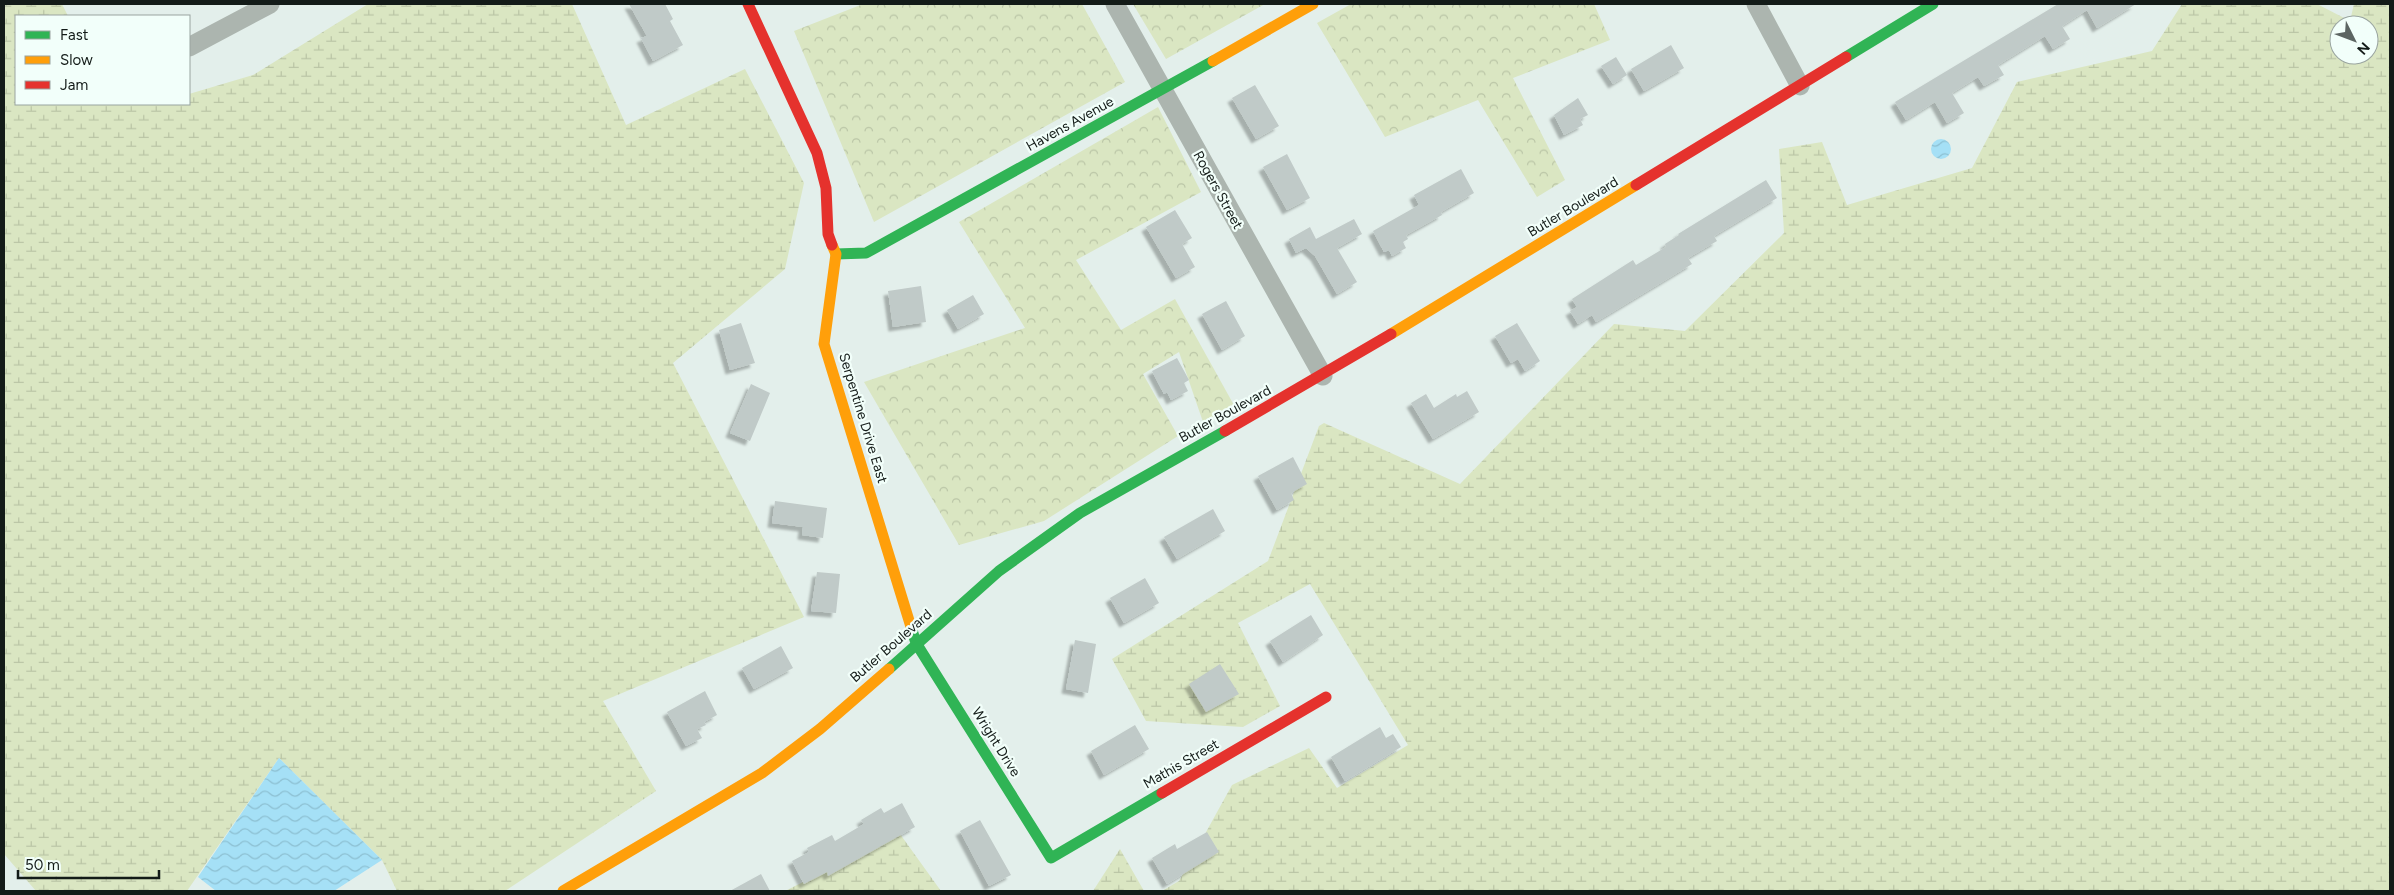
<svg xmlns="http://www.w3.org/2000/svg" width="2394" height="895" viewBox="0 0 2394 895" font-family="Figtree,sans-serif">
<defs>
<pattern id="forest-crowns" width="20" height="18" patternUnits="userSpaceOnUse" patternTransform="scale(1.25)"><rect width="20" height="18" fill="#dae6c2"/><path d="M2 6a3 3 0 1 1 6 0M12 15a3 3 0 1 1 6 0" fill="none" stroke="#bac5a6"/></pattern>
<pattern id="wetland-marsh" width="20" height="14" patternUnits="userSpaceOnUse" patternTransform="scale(1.25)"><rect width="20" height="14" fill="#dae6c2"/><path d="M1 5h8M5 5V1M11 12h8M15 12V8" fill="none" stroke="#bac5a6"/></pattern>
<pattern id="water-waves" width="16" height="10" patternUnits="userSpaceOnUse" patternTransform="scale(1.25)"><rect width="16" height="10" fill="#a5e0f6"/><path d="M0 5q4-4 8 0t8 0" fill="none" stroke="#8dc0d2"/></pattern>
<filter id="shadow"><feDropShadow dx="-4.5" dy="4.5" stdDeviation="1" flood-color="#0004"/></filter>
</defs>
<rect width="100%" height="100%" fill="#e3efeb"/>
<!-- forest -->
<path fill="url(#forest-crowns)" d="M863 4H1082L1125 82 874 222 794 31Z
M1133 4H1265L1166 59Z
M1351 4H1594L1610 40 1513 78 1565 180 1537 197 1478 100 1385 137 1317 23Z
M1158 107 1201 192 1076 260 1121 330 1175 299 1235 407 1203 422 1179 352 1143 374 1178 436 1044 521 959 545 864 382 1025 328 959 222Z"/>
<!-- wetland -->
<path fill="url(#wetland-marsh)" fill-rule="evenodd" d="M4 4H62L68 16H16V104H189V94L253 75 368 4H572L626 125 745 69 804 183 785 269 673 363 804 617 603 701 656 791 505 891H397L382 860 279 758 187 891H36L4 854Z
M2182 4H2317L2350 21 2354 4H2390V891H1162L1179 881 1232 785 1309 748 1337 788 1408 745 1310 584 1238 623 1280 706 1243 727 1146 721 1112 659 1268 561 1319 426 1324 423 1460 484 1614 324 1685 331 1784 233 1779 149 1822 142 1847 205 1972 168 2017 82 2152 51ZM2339 25H2369V55H2339Z
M900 834 941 891H785Z
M1120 849 1144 891H1093Z"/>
<!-- water -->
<path fill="url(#water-waves)" d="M1931 149a10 10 0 1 1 20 0a10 10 0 1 1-20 0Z
M279 758 382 860 334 891H216L198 877Z"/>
<!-- building -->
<path fill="#c0cac8" filter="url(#shadow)" d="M629 4H665L673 19 670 21 683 45 653 61 641 38 647 36Z
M2058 4H2136L2097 28 2087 10 2062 26 2070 39 2053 49 2045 36 1998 65 2004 75 1984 86 1978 77 1952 93 1964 113 1947 123 1935 102 1906 120 1895 102Z
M1671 45 1684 68 1644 91 1631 69Z
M1616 57 1627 75 1613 84 1601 66Z
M1255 85 1279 126 1256 139 1232 98Z
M1578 98 1588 115 1580 119 1583 125 1564 135 1554 115Z
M1287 154 1310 198 1287 210 1263 167Z
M1461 169 1474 193 1441 212 1442 215 1406 235 1408 239 1403 242 1406 248 1392 256 1389 250 1384 252 1373 231 1419 205 1414 195Z
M1766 180 1777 198 1714 236 1717 241 1688 258 1692 264 1596 322 1592 315 1578 324 1570 311 1577 307 1572 299 1633 260 1636 265 1666 247 1665 244 1679 235 1678 234Z
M1175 210 1192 238 1182 244 1195 267 1176 278 1146 227Z
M1354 219 1362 234 1337 248 1357 282 1337 294 1315 256 1306 248 1296 253 1289 239 1310 227 1316 239Z
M921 286 926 322 893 327 888 291Z
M973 295 984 314 958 329 947 310Z
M1226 301 1245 336 1222 350 1202 314Z
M741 323 755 363 730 370 719 330Z
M1517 323 1540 361 1525 371 1518 359 1511 363 1495 336Z
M1177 358 1189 380 1184 383 1188 391 1171 400 1167 392 1164 394 1152 371Z
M751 384 770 393 750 441 730 433Z
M1467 391 1479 412 1433 439 1411 403 1426 394 1434 408 1456 394 1457 397Z
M1293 457 1307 484 1291 493 1294 500 1277 510 1258 476Z
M775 501 827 508 823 538 802 535 803 527 772 523Z
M1213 509 1225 531 1177 559 1164 537Z
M817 572 840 574 836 613 811 611Z
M1145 578 1159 603 1124 623 1110 598Z
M1311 615 1323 635 1283 662 1270 641Z
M1075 640 1096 644 1088 693 1066 689Z
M781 646 793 668 754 689 742 668Z
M1220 664 1239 694 1206 712 1189 684Z
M705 691 717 715 704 722 706 725 697 729 702 738 686 746 667 712Z
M1135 725 1149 749 1104 775 1091 751Z
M1380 727 1386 738 1393 734 1401 747 1345 781 1331 757Z
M902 803 915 827 828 876 827 872 804 884 792 861 809 852 807 848 832 835 835 841 864 824 861 820 881 808 884 813Z
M980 820 1011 875 989 886 960 831Z
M1207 832 1219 852 1167 884 1152 858 1175 844 1177 849Z
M761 874 770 891H730Z"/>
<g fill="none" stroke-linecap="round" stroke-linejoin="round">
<!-- street -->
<path stroke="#acb5af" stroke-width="19" d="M1115 4 1323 376
M1756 4 1800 86
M189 47 270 4"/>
<!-- fast -->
<path stroke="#30b455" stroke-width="11" d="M1846 57 1933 4
M836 254 866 253 1213 61
M911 627 916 643 1051 858 1162 793
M889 669 999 571 1080 513 1225 431"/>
<!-- slow -->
<path stroke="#ff9f0a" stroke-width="11" d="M1213 61 1313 4
M832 245 836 254 824 344 911 627
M1391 334 1636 185
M563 891 762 773 820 729 889 669"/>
<!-- jam -->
<path stroke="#e5322d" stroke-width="11" d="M748 4 817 153 826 188 828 234 832 245
M1636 185 1846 57
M1225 431 1391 334
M1162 793 1326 697"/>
</g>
<g text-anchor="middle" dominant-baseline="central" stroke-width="4.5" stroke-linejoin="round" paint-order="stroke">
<!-- street labels -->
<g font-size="14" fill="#131b18" stroke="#f2fffa">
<text transform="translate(1070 124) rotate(-29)">Havens Avenue</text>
<text transform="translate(1218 190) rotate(61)">Rogers Street</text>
<text transform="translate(1573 207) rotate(-31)">Butler Boulevard</text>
<text transform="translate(1225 414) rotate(-29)">Butler Boulevard</text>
<text transform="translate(863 418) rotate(73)">Serpentine Drive East</text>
<text transform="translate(891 646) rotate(-41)">Butler Boulevard</text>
<text transform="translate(996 742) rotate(58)">Wright Drive</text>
<text transform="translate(1181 764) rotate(-30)">Mathis Street</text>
</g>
</g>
<!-- border -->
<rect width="2394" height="895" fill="none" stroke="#131b18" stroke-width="10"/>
<!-- legend -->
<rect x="15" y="15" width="175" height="90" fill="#f2fffa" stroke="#99a4a0"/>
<rect x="25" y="31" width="25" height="8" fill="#30b455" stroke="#99a4a0"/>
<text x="60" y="40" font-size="15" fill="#131b18">Fast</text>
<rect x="25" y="56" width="25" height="8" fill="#ff9f0a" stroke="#99a4a0"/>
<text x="60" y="65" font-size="15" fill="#131b18">Slow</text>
<rect x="25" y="81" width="25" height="8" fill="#e5322d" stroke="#99a4a0"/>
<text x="60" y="90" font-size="15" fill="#131b18">Jam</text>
<!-- north arrow -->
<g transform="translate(2354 40) rotate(132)"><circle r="24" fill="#f2fffa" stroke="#99a4a0"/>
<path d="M0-4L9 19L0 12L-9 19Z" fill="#5c6562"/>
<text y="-8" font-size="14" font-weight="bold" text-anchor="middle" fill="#131b18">N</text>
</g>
<!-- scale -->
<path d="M18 870v8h141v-8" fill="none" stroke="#131b18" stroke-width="2.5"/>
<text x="25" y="870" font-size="15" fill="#131b18" stroke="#f2fffa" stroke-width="4" paint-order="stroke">50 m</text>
</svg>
